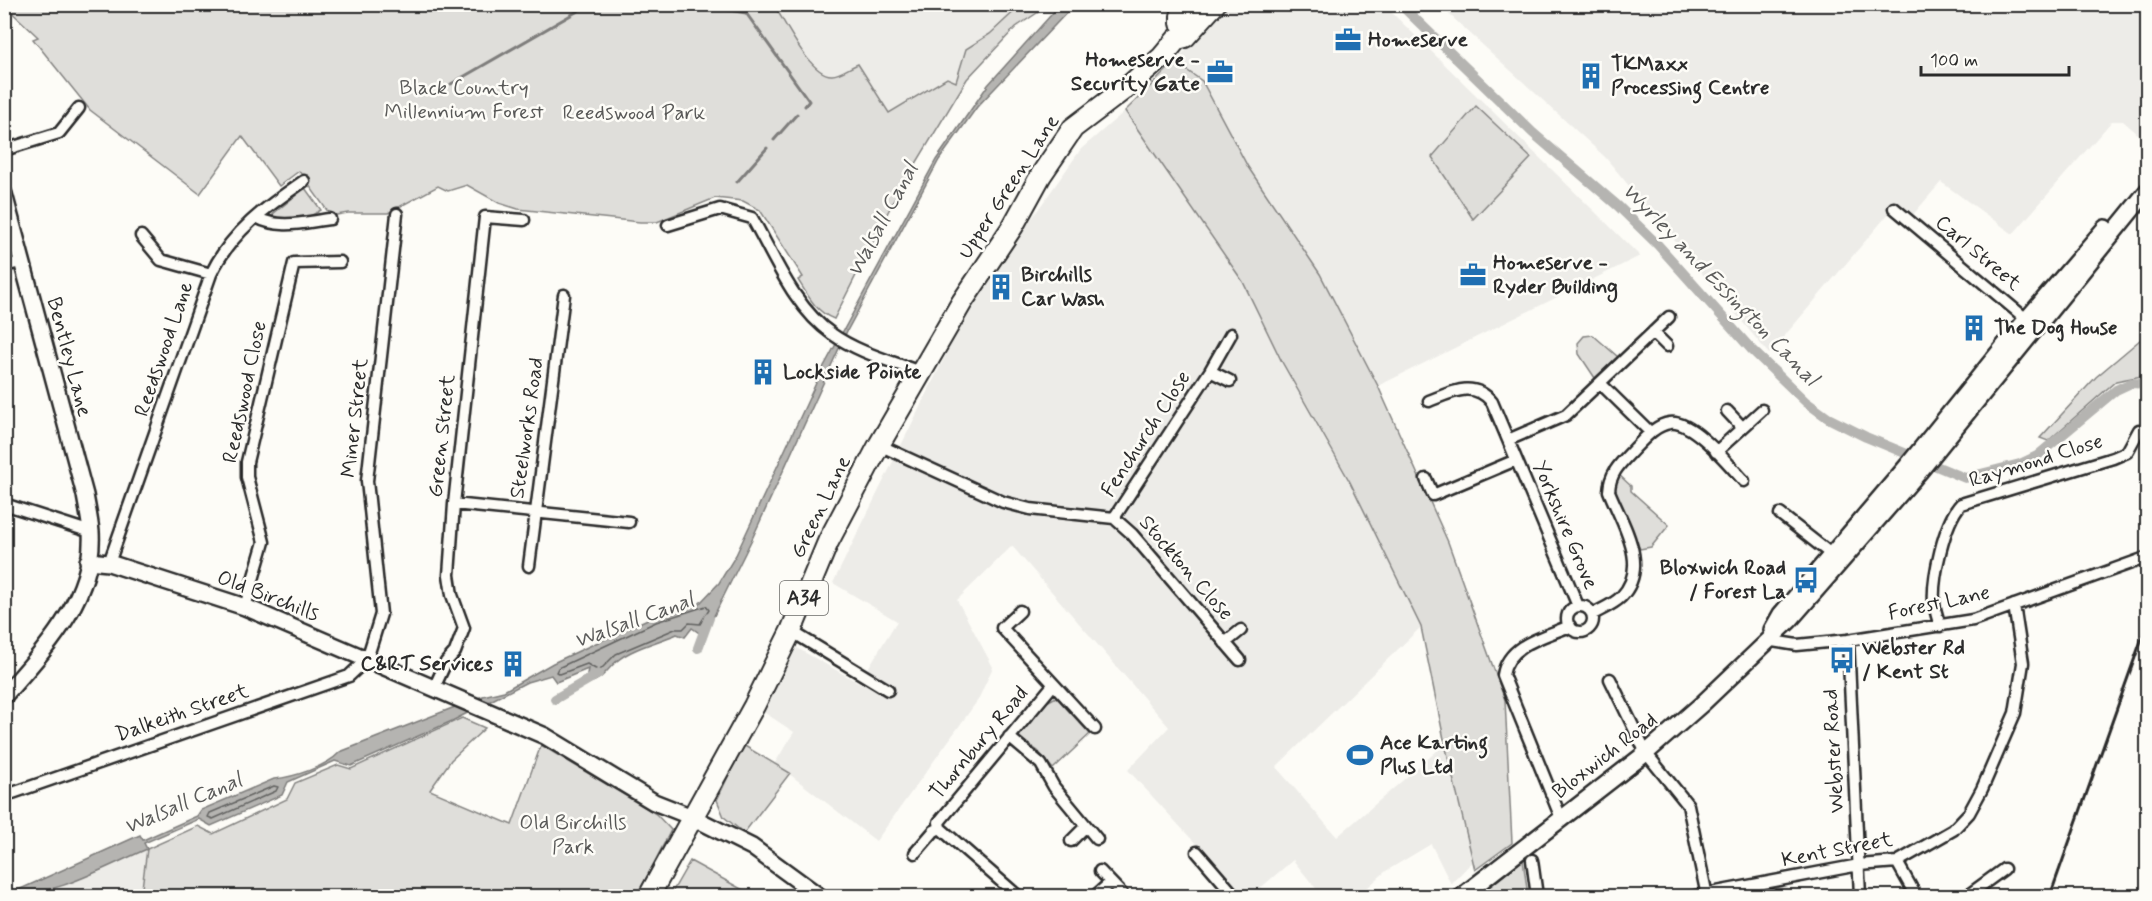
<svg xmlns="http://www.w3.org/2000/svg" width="2152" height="901" viewBox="0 0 2152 901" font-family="Mynerve,sans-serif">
<rect width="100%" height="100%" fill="#fdfcf7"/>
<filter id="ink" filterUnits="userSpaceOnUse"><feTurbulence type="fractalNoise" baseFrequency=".0167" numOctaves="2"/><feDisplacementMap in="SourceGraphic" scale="12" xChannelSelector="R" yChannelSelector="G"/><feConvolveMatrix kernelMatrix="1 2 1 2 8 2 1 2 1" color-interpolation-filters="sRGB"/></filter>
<g filter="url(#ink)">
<!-- built -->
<path fill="#edece8" d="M769 5H1021L990 34 966 49 956 83 922 125 821 89Z
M1226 5H1384L1640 256 1378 386 1320 274 1248 167 1202 81 1175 62Z
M1439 5H2147V142L2123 121H2112L2013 234 1941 182 1911 217 1896 205 1769 354 1605 157Z
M1125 111 1243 282 1282 362 1350 482 1421 627 1276 767 1337 837 1445 744 1472 862 1451 884 1431 844 1386 871 1358 896H1322L1293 860 1251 896H1244L1128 770 1169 727 1012 546 957 600 993 667 978 700 876 841 775 763 794 732 762 711 797 648 859 683 897 621 833 583 970 306 1081 149Z
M147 849 141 896H30L52 890Z"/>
<!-- green -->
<path fill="#dfdeda" stroke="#858482" stroke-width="1.5" d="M4 5H774C785 22 810 76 832 75 840 75 850 67 858 64L889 113 947 78 956 82 966 49 990 34 1021 5H1049L1016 27 967 79 894 200 834 319C816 312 808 296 798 280L803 277 760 210 743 201 715 198 657 222H640L518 209 499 203 467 185 448 191 438 186 388 213H348L331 216 299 171 279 186 242 136 200 194 90 110 33 39 38 37Z
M1175 62 1202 81 1248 167 1320 274 1378 386 1448 542 1505 700 1512 843 1475 870 1445 744 1421 627 1350 482 1282 362 1243 282 1125 111Z
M1476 106 1531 158 1473 219 1432 157Z
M305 188 321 210C304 221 293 221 274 218L273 214Z
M2147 334V375L2116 381 2048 441 2040 438 2096 377Z
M1593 335 1618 357 1595 378 1579 354 1578 343 1584 336Z
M1617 473 1631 486V491L1669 525 1651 547 1640 549 1614 492Z
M1056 697 1090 734 1053 769 1038 751 1018 737 1045 703Z
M462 718 485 728 451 760 430 790 512 825 541 745 656 814 671 830 637 896H141L147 849 198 826 213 834 287 799 295 783 338 765 351 769Z
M743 745 790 773 744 833 724 817 717 800Z
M1523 860 1528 896H1478Z
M690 861 754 896H670Z"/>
<!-- water -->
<path fill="#b5b4b1" stroke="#7e7d7b" stroke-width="1.5" d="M1060 5H1074L977 107 939 160 847 331 752 539 698 648 702 635 692 628 685 637 677 634C659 642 632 648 617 661 607 669 602 681 588 683L586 679 588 669 556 682 551 675 527 682 452 721 351 766 335 761 288 782 282 795 211 826 199 819 144 843 147 849C101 869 55 896 5 896L140 835 143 840 197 816 201 810 274 779C294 777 326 767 340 752L483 696 504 691 553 663 654 616 699 604 719 583 736 555 823 368 936 160 988 85Z"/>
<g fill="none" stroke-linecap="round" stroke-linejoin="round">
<!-- shore -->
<path stroke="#626261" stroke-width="1.5" d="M706 606 709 610 700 624 689 623 683 629H675L616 654 599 671 587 664 560 674 556 672 558 668 656 622Z
M274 786 278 787 276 791 213 819 208 817 210 813Z"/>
<!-- stream -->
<path stroke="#7e7d7b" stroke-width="3" d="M639 4 662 7 673 4
M696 4 746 13 809 101 805 106
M451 84 590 4
M774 140 797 114
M737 182 767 148"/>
<!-- canal -->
<path stroke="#b5b4b1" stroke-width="10" d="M1400 4 1533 133 1618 206 1658 245 1752 350 1806 402 1828 418 1866 437 1965 478 2020 464 2037 456 2116 390 2131 383 2148 384
M698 648 709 618
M555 699 598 674"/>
<!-- street casing -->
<g stroke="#2b2b2b" stroke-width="15">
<path id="street" d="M4 150 59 133 79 108
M1894 208 2031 323
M256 217C279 230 305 222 330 219
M668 225 720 209 752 218C774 256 794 308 832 334 857 352 891 361 920 372
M141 236 161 260 211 274
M4 266 21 262
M1653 332 1667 346
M1210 371 1230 381
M1600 383 1650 432
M1429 401C1452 392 1474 380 1492 402L1578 606
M1727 411 1742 427
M1508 440 1566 415 1669 317
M879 445 1003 502 1030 509 1114 518 1132 534 1240 660
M1716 452 1762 410
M1426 479 1433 495 1516 460
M4 504 91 532
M454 504 629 522
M1780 514 1836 558
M1114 518 1210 371 1231 334
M109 563 211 274C231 232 266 207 304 181
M529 566 564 295
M1567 619a13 13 0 1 1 26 0a13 13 0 1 1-26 0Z
M245 607 264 542 247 477V462L294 263 340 262
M1020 611 1002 628 1095 729
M1593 614C1602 609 1614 604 1621 597 1651 566 1622 524 1609 491 1610 472 1621 463 1634 449 1644 439 1655 425 1670 423 1693 420 1729 465 1744 481
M1940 626C1938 619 1935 611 1934 603 1932 579 1944 522 1961 504L2113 458 2127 452 2139 430
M791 631 888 690
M1766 640 1797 645 1848 640 1973 620 2148 557
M1848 640 1860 896
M1225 643 1241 630
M1610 679 1646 753 1688 805 1707 896
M434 688 446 662 455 652 464 628 452 595 449 575 454 504 485 217 524 220
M1009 737 1041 764 1054 787 1097 839
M4 796 349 676 367 659 381 614 367 481 397 214
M1561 818 1503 675C1508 644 1544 637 1570 626
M940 828 1018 896
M1071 841 1085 827
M1197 852 1235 896
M915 853 934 831 940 828 939 822 1053 685
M1532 860 1537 896
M1897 862 1916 896
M1100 871 1122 894
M1095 896 1110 883
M1695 896 1859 865 1897 862 1953 830 1969 813 1982 789 2015 713 2023 663 2014 605
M1967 896 2004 869"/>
</g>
<!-- secondary casing -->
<g stroke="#2b2b2b" stroke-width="20">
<path id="secondary" d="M4 194 85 495C87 507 90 520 91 532 95 598 44 650 4 696
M88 561 109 563 245 607 545 736 654 802 692 817 752 847 819 896
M1772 630 1781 614 1907 466 2008 341 2105 228
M1462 896 1646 753 1703 703 1790 620 1920 471 2148 190"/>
</g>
<!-- highway casing -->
<g stroke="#2b2b2b" stroke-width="24">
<path id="highway" d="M1181 23V16L1187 4
M649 896 754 706 791 631 828 542 879 445 962 302 1013 226 1041 175 1073 128 1131 84 1162 57 1177 39 1185 37 1215 4"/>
</g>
<!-- street -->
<use href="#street" stroke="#fdfcf7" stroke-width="10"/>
<!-- secondary -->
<use href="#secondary" stroke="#fdfcf7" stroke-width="15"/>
<!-- highway -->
<use href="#highway" stroke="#fdfcf7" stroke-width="20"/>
<!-- rail -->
<path stroke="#2b2b2b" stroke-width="3" d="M2050 896 2148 621"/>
</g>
</g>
<!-- icons -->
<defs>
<g id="office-bare" transform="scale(2.07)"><path d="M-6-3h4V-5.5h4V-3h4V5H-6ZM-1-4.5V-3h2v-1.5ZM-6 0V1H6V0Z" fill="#1f6fb2" stroke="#fdfcf7" stroke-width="2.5" paint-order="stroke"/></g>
<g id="building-bare" transform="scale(2.07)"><path d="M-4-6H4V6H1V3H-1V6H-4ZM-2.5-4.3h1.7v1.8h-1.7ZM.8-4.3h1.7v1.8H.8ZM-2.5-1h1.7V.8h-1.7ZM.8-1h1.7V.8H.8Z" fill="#1f6fb2" stroke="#fdfcf7" stroke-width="2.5" paint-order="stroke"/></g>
<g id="bus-bare" transform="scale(2.07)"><path d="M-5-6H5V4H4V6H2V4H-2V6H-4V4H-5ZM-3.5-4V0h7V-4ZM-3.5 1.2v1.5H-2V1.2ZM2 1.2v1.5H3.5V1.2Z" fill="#1f6fb2" stroke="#fdfcf7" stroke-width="2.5" paint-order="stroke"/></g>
<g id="stadium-bare" transform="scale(2.07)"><path d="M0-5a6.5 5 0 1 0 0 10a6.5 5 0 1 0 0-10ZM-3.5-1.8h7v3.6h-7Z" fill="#1f6fb2" stroke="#fdfcf7" stroke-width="2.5" paint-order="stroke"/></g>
</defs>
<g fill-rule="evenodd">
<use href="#office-bare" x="1348" y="40"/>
<use href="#office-bare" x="1220" y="72"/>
<use href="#building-bare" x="1591" y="76"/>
<use href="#office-bare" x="1473" y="275"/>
<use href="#building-bare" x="1001" y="287"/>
<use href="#building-bare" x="1974" y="328"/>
<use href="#building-bare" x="763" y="372"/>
<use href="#bus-bare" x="1806" y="580"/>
<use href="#bus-bare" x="1842" y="660"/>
<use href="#building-bare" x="513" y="664"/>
<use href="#stadium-bare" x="1360" y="755"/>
</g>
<g text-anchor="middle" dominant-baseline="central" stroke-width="5" stroke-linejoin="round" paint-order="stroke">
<!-- shield labels -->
<rect fill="#fdfcf7" stroke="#6a6a68" stroke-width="1.5" x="780" y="581" width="48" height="34" rx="4.5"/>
<g font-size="20" font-weight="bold" fill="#2b2b2b">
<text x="804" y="598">A34</text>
</g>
<!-- poi labels -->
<g font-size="21" font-weight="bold" fill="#2b2b2b" stroke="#fdfcf7" text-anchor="start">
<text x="1368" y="40">Homeserve</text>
<text x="1200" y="60" text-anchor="end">Homeserve -<tspan x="1200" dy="24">Security Gate</tspan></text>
<text x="1611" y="64">TKMaxx<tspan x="1611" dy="24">Processing Centre</tspan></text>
<text x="1493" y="263">Homeserve -<tspan x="1493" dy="24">Ryder Building</tspan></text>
<text x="1021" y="275">Birchills<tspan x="1021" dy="24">Car Wash</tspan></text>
<text x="1994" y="328">The Dog House</text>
<text x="783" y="372">Lockside Pointe</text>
<text x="1786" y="568" text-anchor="end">Bloxwich Road<tspan x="1786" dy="24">/ Forest La</tspan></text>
<text x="1862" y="648">Webster Rd<tspan x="1862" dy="24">/ Kent St</tspan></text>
<text x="493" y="664" text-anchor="end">C&amp;RT Services</text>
<text x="1380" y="743">Ace Karting<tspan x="1380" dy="24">Plus Ltd</tspan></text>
</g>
<!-- park labels -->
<g font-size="21" fill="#585857" stroke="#fdfcf7">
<text x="464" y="88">Black Country<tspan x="464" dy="24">Millennium Forest</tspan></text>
<text x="634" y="113">Reedswood Park</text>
<text x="573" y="823">Old Birchills<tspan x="573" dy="24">Park</tspan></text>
</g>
<!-- street labels -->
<g font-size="21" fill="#2b2b2b" stroke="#fdfcf7">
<text transform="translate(1009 187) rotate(-57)">Upper Green Lane</text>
<text transform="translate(1978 253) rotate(40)">Carl Street</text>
<text transform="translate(164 349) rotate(-71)">Reedswood Lane</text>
<text transform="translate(69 357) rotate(75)">Bentley Lane</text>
<text transform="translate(245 392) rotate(-78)">Reedswood Close</text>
<text transform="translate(355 418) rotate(-84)">Miner Street</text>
<text transform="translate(527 428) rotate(-82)">Steelworks Road</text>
<text transform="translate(1146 434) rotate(-57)">Fenchurch Close</text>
<text transform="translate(442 436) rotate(-84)">Green Street</text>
<text transform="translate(2036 461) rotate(-17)">Raymond Close</text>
<text transform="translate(821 507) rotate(-64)">Green Lane</text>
<text transform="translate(1565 525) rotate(67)">Yorkshire Grove</text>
<text transform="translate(1186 568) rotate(49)">Stockton Close</text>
<text transform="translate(268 596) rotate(21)">Old Birchills</text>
<text transform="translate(1939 603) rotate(-12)">Forest Lane</text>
<text transform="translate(182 713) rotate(-19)">Dalkeith Street</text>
<text transform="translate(979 743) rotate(-50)">Thornbury Road</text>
<text transform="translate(1834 751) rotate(-93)">Webster Road</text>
<text transform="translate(1605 756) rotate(-38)">Bloxwich Road</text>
<text transform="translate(1837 850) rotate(-11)">Kent Street</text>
</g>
<!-- water labels -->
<g font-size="22" font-style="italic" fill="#5b5b5a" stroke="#fdfcf7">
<text transform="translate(883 220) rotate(-62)">Walsall Canal</text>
<text transform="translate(1720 285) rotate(46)">Wyrley and Essington Canal</text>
<text transform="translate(634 621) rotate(-20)">Walsall Canal</text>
<text transform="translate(183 804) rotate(-23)">Walsall Canal</text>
</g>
</g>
<!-- margin -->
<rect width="2152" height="901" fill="none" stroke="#fdfcf7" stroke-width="24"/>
<rect x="12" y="12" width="2128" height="877" fill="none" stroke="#2b2b2b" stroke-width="2" filter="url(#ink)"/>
<!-- scale -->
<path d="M1921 66v9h148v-9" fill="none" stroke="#2b2b2b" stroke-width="3"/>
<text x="1930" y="66" font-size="18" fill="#2b2b2b" stroke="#fdfcf7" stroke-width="4.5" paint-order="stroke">100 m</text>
</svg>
